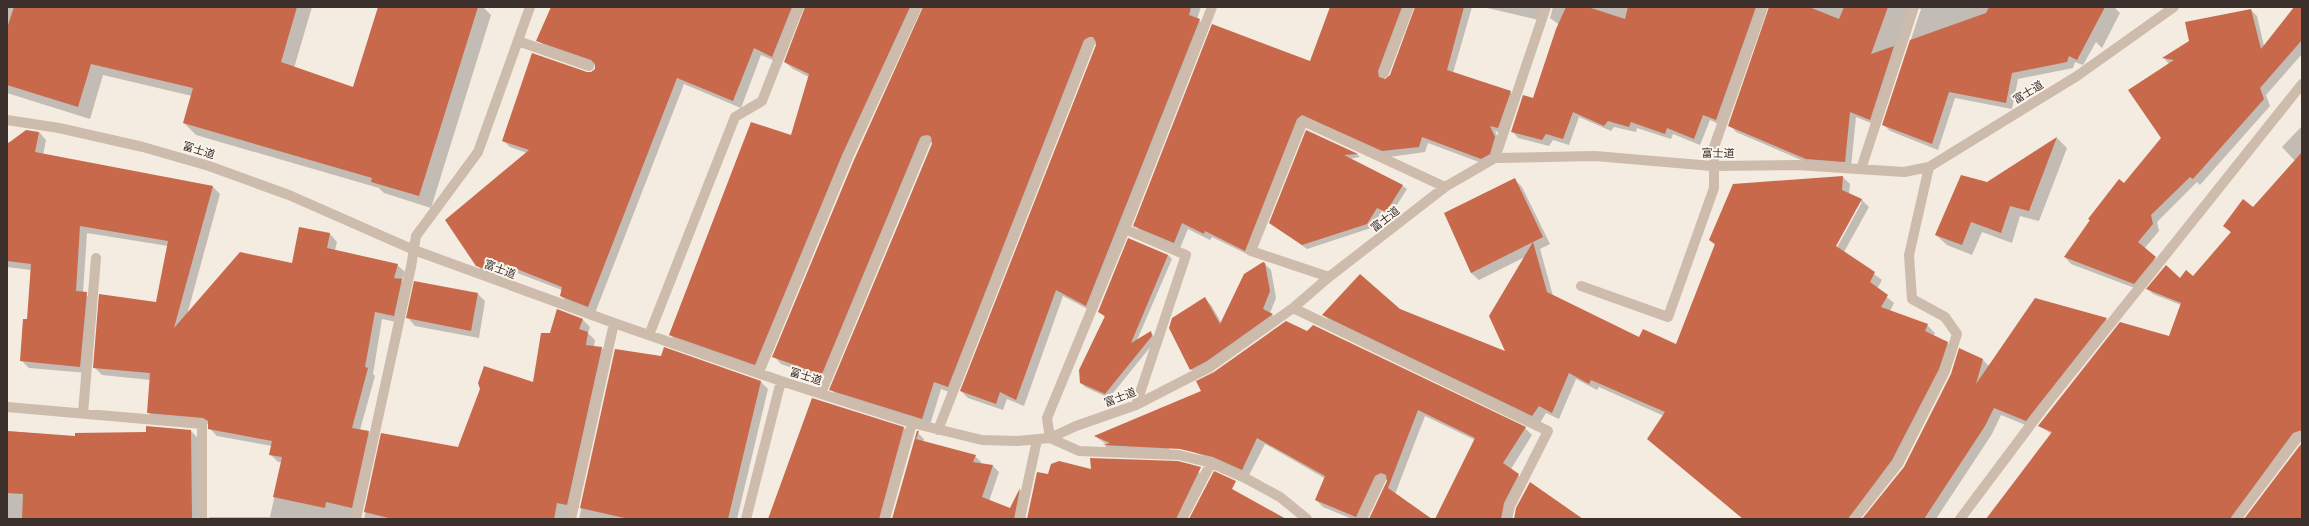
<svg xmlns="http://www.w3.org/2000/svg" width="2309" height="526" viewBox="0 0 2309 526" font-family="Jost,'Noto Sans JP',sans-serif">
<rect width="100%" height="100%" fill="#f4ebe1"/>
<!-- shadow -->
<path fill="#0003" fill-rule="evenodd" d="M7 7H312L294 68 353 88 379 7H483L491 15 431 208 384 193 379 188 196 135 184 123 192 96 103 75 90 119 7 93Z
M552 7H806L800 12 780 63 761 55 741 108 684 84 595 313 568 303 561 296 562 290 496 265 495 276 484 273 477 265 527 153 510 147 503 140 587 73H591L596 69V66L545 47 538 40Z
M806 7H1201L1197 19 1207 27 1093 312 1063 296 1024 406 1007 399 1003 410 968 398 961 391 1097 44 1093 45 955 394 941 389 930 425 838 397 831 389 933 141 927 146 824 392 818 385 820 378 781 364 774 356 924 8 918 11 849 162 762 372 677 342 670 335 792 136 809 77 793 69 785 62Z
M1332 7H1472L1453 73 1510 92 1517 98 1504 134 1495 131 1501 144 1487 165 1428 143 1425 152 1389 157 1303 125 1251 256 1212 237 1210 240 1188 229 1180 248 1141 232 1135 225 1310 62ZM1411 8H1416L1391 76 1384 80Z
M1483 7H1553L1548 8 1543 21Z
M1553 7H1767L1723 126 1710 120 1700 145 1673 134 1671 139 1637 128 1636 132 1614 127 1611 131 1579 117 1569 145 1553 140 1549 146 1518 138 1512 131 1534 99 1560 25 1550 18Z
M1770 7H2114L2120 13 2102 48 2096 42 2083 65 2075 62 2073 68 2018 79 2012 109 1955 98 1938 150 1890 131 1883 124 1921 9 1916 8 1876 125 1856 117 1851 167 1813 165 1736 132 1730 125Z
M2251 10 2257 16 2264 46 2302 13V54L2266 95 2270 106 2200 185 2197 182 2157 222 2159 231 2144 249 2161 264 2140 290 2071 264 2065 257 2091 221 2089 219 2124 184 2163 138 2169 64 2164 58 2190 41Z
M2302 126V437L2238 519H1987L2052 434 2039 426 2170 337 2181 305 2153 294 2148 289 2193 277 2232 233 2224 226 2253 208 2295 161 2282 147Z
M1307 131 1357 154 1360 157 1349 159 1403 186 1407 189 1390 216 1382 211 1371 228 1307 249 1270 223Z
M39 132 46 140 43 155 212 186 220 194 187 315 293 264 300 229 330 234 337 242 335 250 397 265 405 272 402 281 409 287 401 323 382 319 373 374 375 376 360 430 368 432 376 439 358 519H209V517H270L282 462H278L270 454 272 446 217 436 209 428V424L156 420 148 412 151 380 102 375 94 367 157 304 168 246 87 233 83 293 94 301 87 373 29 368 22 361 28 320 31 270 7 267V143Z
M2057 138 2067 148 2039 221 2020 216 2012 243 1982 232 1972 255 1947 245 1936 235 1987 183Z
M1843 177 1850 184 1849 194 1862 200 1869 207 1844 252 1882 280 1877 289 1894 303 1890 311 1927 325 1935 333 1933 336 1947 343 1955 350 1946 376 1859 519H1743L1649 439 1664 416 1599 387 1597 390 1576 379 1559 419 1546 413 1540 423 1331 322 1324 315 1399 310 1507 353 1525 257 1479 280 1471 273 1445 214 1514 179 1522 187 1550 244 1540 249 1553 296 1639 338 1676 345 1715 245 1710 240 1733 185ZM1860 202H1862L1835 251 1833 250Z
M1129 239 1168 255 1172 259 1137 340 1151 332 1156 340 1109 398 1085 387 1081 383 1106 318 1099 312Z
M1265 264 1271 270 1276 298 1270 313 1278 321 1197 375 1191 369 1205 299 1211 305 1222 324Z
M478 294 485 301 479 338 415 326 408 318Z
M557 310 583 320 590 327 588 333 595 340 594 347 602 348 609 356 573 519H364L382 434 459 448 534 384Z
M2106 319 2113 326 2033 428 2001 415 1992 434 1936 519H1864L1905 468 1983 360 1989 366Z
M1307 332 1525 428 1532 435 1511 469 1525 482 1509 519H1436L1475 440 1425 416 1395 494 1430 519H1370L1388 479 1382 483 1365 519H1352L1323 507 1316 500 1326 479 1265 444 1249 475 1167 441 1165 445 1176 455 1111 452 1105 446 1107 445 1095 436 1203 392Z
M616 350 761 382 768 389 737 519H579Z
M904 428 910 435 886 519H769Z
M7 431 76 437 191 431 198 438 199 519H7Z
M917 432 924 439 923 442 975 456 981 462V464L993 466 999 472 989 501 1010 510 1020 490 1026 496 1021 519H893Z
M2302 444V519H2245Z
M1192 466 1205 478 1184 519H1028L1049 475 1092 470Z"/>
<!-- building -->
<path fill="#c8694b" d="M14 7H297L281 62 353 87 378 7H478L419 196 371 182 372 178 183 123 193 88 91 64 78 107 7 85V28Z
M551 7H792L772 57 754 48 733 101 677 78 588 307 560 296 562 287 489 258 488 270 476 266 445 220 529 150 502 141 532 53 587 72H591L595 69V64L591 60 536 41Z
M805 7H910L842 155 755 365 669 335 751 122 791 135 809 74 784 62Z
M923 7H1191L1189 15 1200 19 1086 306 1056 290 1016 400 1000 392 996 404 960 391 1096 45V42L1093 37H1089L1084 40 948 387 934 382 922 419 829 390 932 144 931 137 928 135 922 136 920 138 817 386 820 374 772 357 854 160Z
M1330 7H1402L1378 71 1379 77 1385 79 1390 75 1415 7H1464L1447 70 1511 91 1498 128 1490 126 1495 137 1490 154 1481 159 1422 137 1419 147 1382 151 1302 115 1297 119 1245 251 1205 231 1204 234 1182 223 1174 243 1133 226 1212 24 1310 61Z
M1566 7H1588L1625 19 1628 7H1756L1716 120 1703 115 1694 139 1667 128 1665 134 1631 122 1629 127 1608 121 1604 126 1573 112 1563 139 1546 134 1542 140 1511 132 1523 95 1533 98 1556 29Z
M1769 7H1809L1839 19 1844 7H1888L1871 54 1894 46 1870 120 1850 112 1845 162 1806 159 1728 126Z
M1989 7H2105L2077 60 2069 56 2067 62 2012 73 2006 103 1949 92 1932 144 1882 125 1910 40 1986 13Z
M2294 7H2302V40L2260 88 2264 99 2193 179 2190 177 2151 215 2153 224 2138 242 2156 257 2134 284 2064 257 2090 220 2088 219 2119 179 2124 183 2161 138 2128 90 2174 60 2162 58 2189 41 2185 22 2251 9 2261 49Z
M26 130 39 132 35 152 213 186 174 328 240 252 292 263 299 227 330 233 327 248 398 264 394 278 402 279 394 316 375 312 365 367 368 368 352 428 369 431 352 508 326 502 325 508 273 497 282 457 269 455 272 441 208 429V421L203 418 147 413 150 373 93 368 99 294 156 302 168 241 80 226 76 291 87 292 80 367 20 361 23 319H27L31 264 7 261V144Z
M1306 130 1358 154 1344 155 1403 185 1386 212 1377 208 1367 224 1302 245 1269 223Z
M2057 137 2029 211 2010 206 2001 233 1971 222 1962 245 1935 235 1961 175 1987 182Z
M2302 152V430L2293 433 2230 519H1986L2052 432 2038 426 2120 322 2169 336 2181 303 2146 289 2166 265 2180 278 2186 270 2193 276 2231 232 2223 226 2243 199 2253 207Z
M1843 176 1842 190 1862 199 1836 246 1875 272 1870 282 1888 295 1881 307 1928 324 1925 331 1948 342 1939 369 1892 460 1848 519H1743L1647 439 1665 412 1591 380 1589 384 1569 373 1552 413 1539 406 1532 416 1322 315 1360 274 1400 309 1505 351 1489 316 1533 242 1471 273 1444 213 1515 178 1543 237 1533 242 1547 292 1639 337 1643 329 1676 344 1715 244 1709 240 1733 184Z
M1128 238 1168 255 1131 343 1151 331 1152 336 1105 394 1080 383 1079 370 1105 316 1098 312Z
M1263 262 1265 263 1270 291 1263 309 1273 314 1207 361 1190 370 1169 328 1172 318 1205 297 1220 324 1244 274Z
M414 281 478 293 471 331 406 318Z
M2035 298 2107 318 2026 421 1994 408 1985 426 1924 519H1862L1904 467 1951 374 1959 348 1983 359 1976 384Z
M557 309 583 319 579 329 588 332 586 345 602 347 567 505 557 503 554 519H393L364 512 381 433 458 447 480 389 478 383 484 366 533 382 541 333H550Z
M1286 321 1307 331 1313 325 1526 427 1503 463 1519 474 1504 503 1501 519H1435L1475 438 1418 410 1388 488 1432 519H1369L1387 481 1386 475 1381 473 1375 476 1356 517 1315 500 1325 476 1257 438 1242 470 1213 457 1180 449 1103 445 1110 443 1094 436 1201 391 1196 381 1214 372Z
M664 347 761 381 728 519H629L580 508 615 349 661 356Z
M812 398 904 427 879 519H768Z
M146 426 191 430 192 519H22L23 494 7 493V431L75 436V433L146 432Z
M917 431H919L916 439 976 455 973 462 993 465 982 497 1010 508 1020 488 1014 519H892Z
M2301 444 2302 519H2244Z
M1090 458 1178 461 1201 467 1176 519H1027L1037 472 1048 474 1051 464 1059 461 1091 469Z
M1214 471 1236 481 1232 489 1286 519H1189Z
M1530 482 1583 519H1514L1516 508Z"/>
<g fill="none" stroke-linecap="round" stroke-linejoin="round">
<!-- minor -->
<path stroke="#cdbbac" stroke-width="10" d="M1212 7 1125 229 1047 418 1050 438 1079 451 1179 455 1211 463 1247 479 1280 497 1307 519
M518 41 589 66
M1384 73 1409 7
M7 120 59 128 143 147 209 166 289 195 414 250 614 323 781 381 912 423 982 440 1017 441 1050 438 1076 426 1136 405 1210 367 1293 308 1329 277 1445 187 1495 158 1595 156 1712 166 1797 165 1904 172 1929 167 2077 76 2174 7
M1495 158 1546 7
M1861 169 1914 7
M1125 229 1186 255 1136 405
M1329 277 1251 251 1303 121 1445 187
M1581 286 1668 317 1714 188V147L1763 7
M1293 308 1548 431 1510 506 1507 519
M649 335 735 117 762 101 799 7
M759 372 848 157 917 7
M821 393 926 141
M7 407 202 424V519
M83 413 96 258
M938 430 1090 43
M356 519 411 267 416 236 478 152 530 7
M571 519 614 323
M746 519 781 381
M885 519 912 423
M1020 519 1037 440
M1182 519 1211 463
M1362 519 1381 479
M1854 519 1898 464 1945 371 1957 334 1945 317 1912 299 1909 255 1929 167
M1960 519 2044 407 2302 84
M2236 519 2298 437H2302"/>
</g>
<g text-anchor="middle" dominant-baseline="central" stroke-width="4" stroke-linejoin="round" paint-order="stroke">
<!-- street labels -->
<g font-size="11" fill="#3b302b" stroke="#fbf5ee">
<text transform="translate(2028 92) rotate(-31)">富士道</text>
<text transform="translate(199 150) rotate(17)">富士道</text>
<text transform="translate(1718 153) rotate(1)">富士道</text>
<text transform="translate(1385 219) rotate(-38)">富士道</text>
<text transform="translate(500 269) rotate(20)">富士道</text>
<text transform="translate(806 376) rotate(17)">富士道</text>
<text transform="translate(1120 397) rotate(-21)">富士道</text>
</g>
</g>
<!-- border -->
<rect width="2309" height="526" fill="none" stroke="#3b302b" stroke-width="16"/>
</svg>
